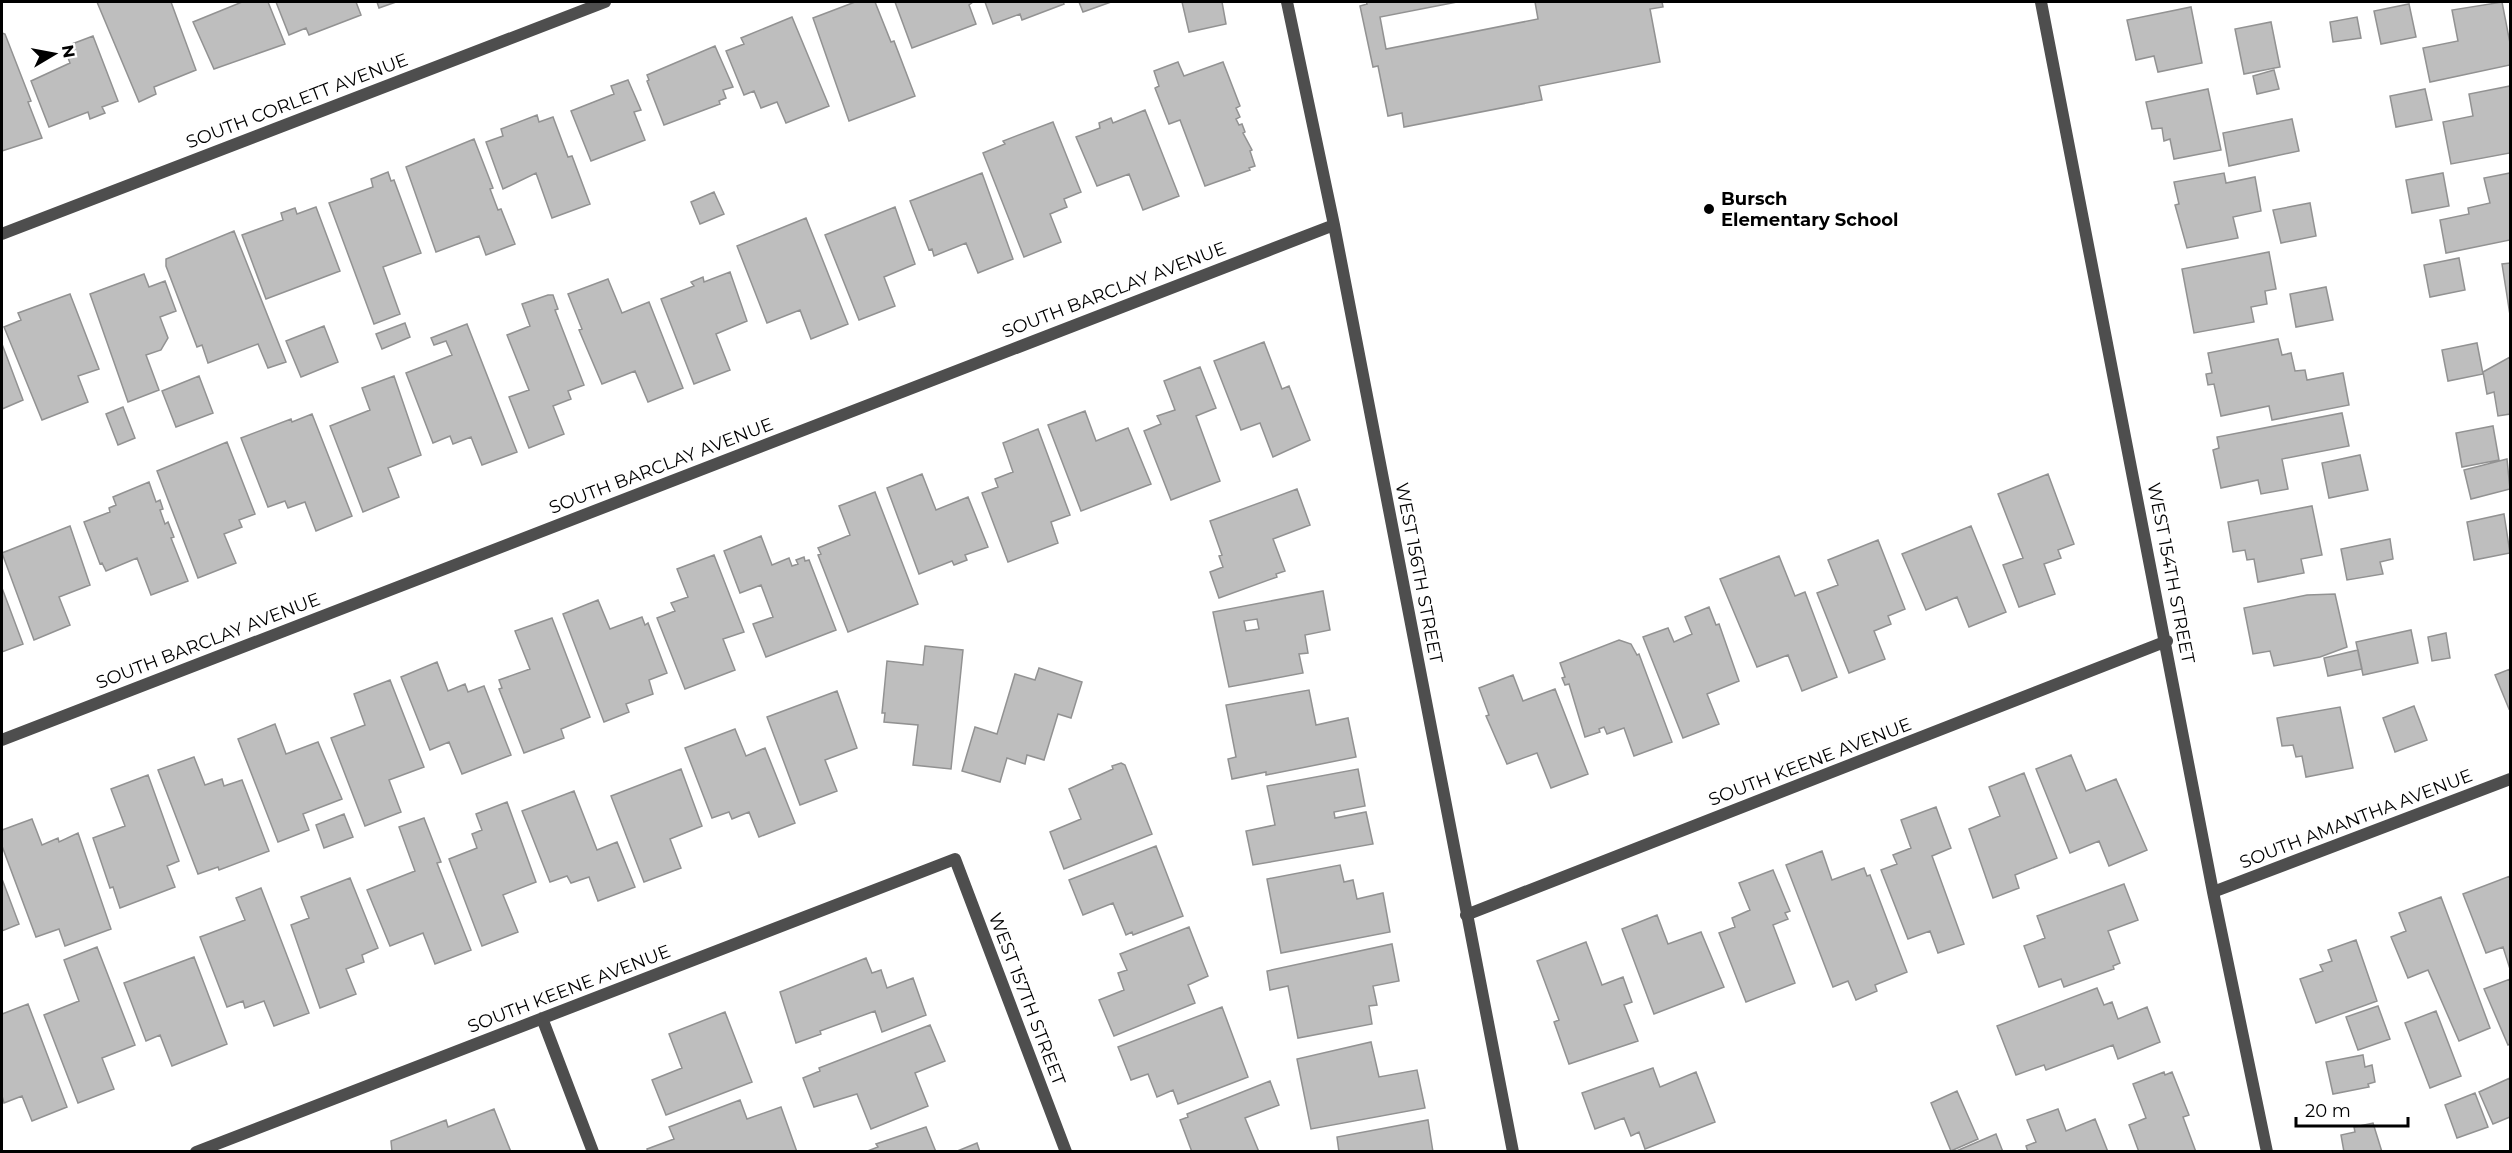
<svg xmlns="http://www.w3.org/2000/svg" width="2512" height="1153" viewBox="0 0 2512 1153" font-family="Montserrat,sans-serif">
<rect width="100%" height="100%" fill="#fff"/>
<!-- building -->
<path fill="#bebebe" stroke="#929292" stroke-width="1.5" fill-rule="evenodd" d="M97 2H171L196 70 154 87 156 94 139 102Z
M242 2H268L285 44 214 69 193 22Z
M276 2H356L361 15 309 35 306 28 289 35Z
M377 2H396L379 8Z
M855 2H875L891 42 894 41 915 96 849 121 813 18Z
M895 2H973L969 5 976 24 912 48Z
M985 2H1063L1064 4 1022 20 1020 14 993 24Z
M1079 2H1111L1083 12Z
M1182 2H1222L1226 24 1189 32Z
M1366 2H1457L1380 17 1386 49 1538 19 1535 2H1662L1663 7 1650 9 1660 62 1539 86 1542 100 1404 127 1402 113 1388 116 1378 66 1373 67 1360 6 1367 4Z
M2502 2 2510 43V65L2430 82 2423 48 2458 41 2452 10Z
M2409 4 2416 37 2381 44 2374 11Z
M2191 7 2202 63 2158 72 2154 56 2136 60 2127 20Z
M792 17 829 106 786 123 777 102 761 108 754 91 744 95 726 51 744 44 741 38Z
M2357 17 2361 38 2333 42 2330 22Z
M2271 22 2280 67 2244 74 2235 29Z
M2 33 5 34 31 101 28 102 42 138 2 151Z
M93 36 118 101 102 107 105 113 90 119 88 112 49 127 31 81 70 63 64 47Z
M715 46 733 87 723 90 726 98 719 101 720 104 664 125 647 81 649 80 647 75Z
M1178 62 1184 76 1223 62 1240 106 1236 108 1240 117 1236 119 1239 125 1242 124 1245 132 1243 133 1252 150 1250 151 1255 166 1249 168 1250 170 1205 186 1180 120 1169 124 1155 88 1159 86 1154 71Z
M2274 70 2279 89 2257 94 2253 76Z
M628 80 641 110 634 112 645 140 591 161 571 111 614 94 611 86Z
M2510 86V153L2451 164 2443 122 2473 116 2469 94Z
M2208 89 2221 150 2174 159 2170 139 2164 141 2162 128 2152 129 2146 102Z
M2425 89 2432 120 2396 127 2390 96Z
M1145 110 1179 196 1143 210 1129 174 1097 186 1076 137 1100 128 1099 123 1111 118 1113 123Z
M537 115 539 122 553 117 568 157 572 156 590 204 552 218 536 173 503 189 486 142 503 136 501 129Z
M2292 119 2299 151 2229 166 2223 133Z
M1053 122 1081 192 1064 199 1067 207 1050 214 1061 242 1024 257 983 153 1005 144 1003 141Z
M474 139 493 188 490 189 498 210 501 209 515 244 486 255 479 236 436 252 406 167Z
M388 172 391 181 394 180 421 253 383 267 400 314 374 324 329 203 373 187 371 179Z
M982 173 1013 259 978 273 966 243 934 256 932 249 929 250 910 201Z
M2224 173 2226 183 2255 177 2261 211 2233 217 2238 238 2187 248 2175 205 2179 204 2174 182Z
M2443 173 2449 206 2412 213 2406 180Z
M2510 173V240L2446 253 2440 220 2469 214 2468 208 2490 203 2484 178Z
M714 192 724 214 700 224 691 202Z
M2310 203 2316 236 2281 243 2273 210Z
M316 207 340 271 266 299 242 235 283 220 281 213 295 208 297 214Z
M895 207 915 264 884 277 895 306 859 320 825 235Z
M806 218 848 324 811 339 800 310 767 323 737 246Z
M234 231 286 362 268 368 258 344 208 363 202 345 197 347 166 266V259Z
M2269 252 2276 289 2265 291 2267 304 2251 307 2254 322 2194 333 2182 269Z
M2459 258 2465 290 2430 297 2424 265Z
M2510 263V315L2502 264Z
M730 272 747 321 716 334 730 370 694 384 661 299 694 286 691 282 703 277 704 282Z
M144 274 149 287 165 281 176 311 160 317 168 338 161 350 146 355 159 390 128 402 90 294Z
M608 279 622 313 649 302 683 388 648 402 635 371 602 384 579 330 582 329 568 294Z
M2326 287 2333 320 2296 327 2290 294Z
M70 294 99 369 78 376 88 402 42 420 4 327 21 320 18 313Z
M548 295H553L558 309 555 310 584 385 568 391 571 399 553 406 564 434 529 448 509 397 529 390 507 335 530 326 522 304Z
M405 323 410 337 382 349 376 334Z
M467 324 517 452 482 465 471 437 453 444 450 436 433 443 406 373 452 355 446 341 434 345 431 338Z
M324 326 338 362 301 377 286 341Z
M2278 339 2282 355 2291 353 2295 371 2305 370 2307 380 2343 373 2349 405 2272 420 2269 406 2221 416 2214 384 2208 385 2206 374 2212 373 2208 353Z
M1264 342 1282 389 1289 386 1310 440 1273 457 1260 423 1241 430 1214 361Z
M2477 343 2483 374 2448 381 2442 350Z
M2 344 23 400 2 409Z
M2510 357V414L2498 416 2494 392 2487 394 2483 372Z
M1200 367 1216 408 1196 416 1220 481 1171 500 1144 431 1161 424 1157 416 1175 410 1164 381Z
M199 376 213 413 176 427 162 391Z
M394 376 421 455 388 468 399 497 363 512 330 426 370 410 362 388Z
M123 407 135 438 118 445 106 414Z
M1085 411 1096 441 1128 428 1151 484 1081 511 1048 425Z
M2342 413 2349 446 2282 459 2288 489 2261 494 2258 480 2221 488 2213 450 2219 448 2217 437Z
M312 414 352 516 316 531 305 502 288 508 285 501 268 507 241 438 291 419 292 422Z
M2493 426 2499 460 2462 467 2456 433Z
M1038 429 1070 515 1051 522 1058 543 1008 562 982 493 998 487 995 479 1013 472 1003 443Z
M227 442 255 514 239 520 242 527 224 534 236 563 198 578 157 471Z
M2360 455 2368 490 2329 498 2322 463Z
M2507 459 2510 489 2471 499 2464 470Z
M922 474 936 510 968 497 988 547 965 555 967 560 954 565 952 561 919 574 887 488Z
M2048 474 2074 544 2058 550 2061 558 2044 564 2055 594 2019 607 2003 565 2023 558 1998 494Z
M149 482 156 502 160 500 163 509 160 510 165 524 168 522 174 537 171 538 188 581 151 595 137 558 106 571 102 563 100 564 84 522 110 512 109 508 116 505 113 497Z
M1297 489 1310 525 1273 539 1285 571 1276 574 1277 577 1219 598 1210 572 1223 567 1219 556 1222 555 1210 521Z
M875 492 918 604 848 632 818 555 821 554 818 548 850 535 839 506Z
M2312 506 2322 555 2301 559 2304 573 2258 582 2254 559 2247 560 2245 550 2233 552 2228 522Z
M2504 514 2510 553 2474 560 2467 522Z
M70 526 90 585 59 597 70 625 34 640 2 553Z
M1971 526 2006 612 1969 627 1957 597 1926 610 1902 554Z
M761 536 772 565 789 558 792 566 798 564 796 560 804 557 805 561 809 560 836 630 766 657 753 624 773 617 761 585 740 593 724 551Z
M2390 539 2393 559 2380 562 2383 574 2347 580 2341 549Z
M1878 540 1905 609 1888 616 1891 624 1874 631 1885 659 1849 673 1817 593 1838 585 1828 560Z
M714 555 744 632 723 639 735 670 685 689 657 618 675 611 671 603 688 597 677 569Z
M1779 556 1795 596 1805 592 1837 677 1802 691 1788 655 1757 667 1720 579Z
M2 588 23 644 2 652Z
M1323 591 1330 630 1305 635 1308 653 1299 654 1303 673 1229 687 1213 612ZM1257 619 1259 629 1246 631 1244 621Z
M2335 594 2347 647 2320 657 2274 666 2270 651 2253 654 2244 608 2307 595Z
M598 600 610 629 642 617 645 625 648 623 667 673 649 680 653 694 626 704 629 712 604 722 563 614Z
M1709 607 1716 625 1719 624 1739 681 1707 694 1719 724 1683 738 1643 637 1668 628 1674 642 1692 634 1685 617Z
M552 618 590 717 561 729 564 738 524 753 499 689 502 688 499 680 530 669 515 631Z
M2411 630 2418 663 2363 675 2356 642Z
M2446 633 2450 658 2432 661 2428 637Z
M1619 640 1631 644 1637 655 1639 654 1672 742 1634 756 1624 728 1607 734 1604 727 1599 729 1600 732 1585 737 1569 684 1565 685 1562 678 1565 677 1560 663Z
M925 646 963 650 951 769 913 765 918 725 884 722 885 713H882L887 661 923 665Z
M2358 650 2362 669 2328 676 2324 658Z
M437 662 448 691 465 684 468 692 484 686 511 755 462 774 449 742 430 750 401 677Z
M1039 668 1082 682 1071 718 1058 714 1044 760 1027 755 1025 764 1007 758 1000 782 962 771 975 727 997 734 1015 674 1035 680Z
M2510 669V708L2509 709 2495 675Z
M1513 675 1523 701 1555 689 1588 774 1551 788 1537 753 1507 764 1486 716 1489 715 1479 688Z
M390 680 424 767 389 780 401 812 365 826 331 738 365 725 354 694Z
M1309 690 1316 725 1348 718 1356 757 1266 775V772L1232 779 1228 759 1236 757 1226 705Z
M837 691 857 748 825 760 837 791 800 805 767 717Z
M2414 706 2427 740 2395 752 2383 718Z
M2340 707 2353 768 2306 777 2302 756 2296 757 2293 745 2282 746 2277 718Z
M275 724 286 754 318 742 342 799 303 814 309 830 278 842 238 739Z
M735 729 746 756 765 748 795 823 759 837 749 812 732 819 729 812 712 818 685 748Z
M2071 755 2086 791 2116 779 2147 850 2109 866 2099 841 2070 853 2036 769Z
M194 757 205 785 222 779 224 786 242 780 269 851 219 870 218 867 198 874 158 770Z
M1121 763 1125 765 1152 834 1064 869 1050 832 1081 819 1069 789 1113 769 1112 766Z
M681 769 702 826 670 839 681 868 644 882 611 796Z
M1358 769 1365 806 1334 812 1335 818 1366 812 1373 844 1253 865 1246 831 1275 825 1267 786Z
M2024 773 2057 858 2015 875 2019 888 1993 898 1969 829 2000 816 1989 787Z
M148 775 179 861 167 866 175 887 120 908 113 887 110 888 93 838 125 826 111 789Z
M574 791 597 850 617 842 635 887 598 901 589 877 571 883 567 876 550 882 522 811Z
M507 802 536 882 503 895 518 932 482 946 449 859 477 848 472 834 482 830 476 814Z
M1936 807 1951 848 1932 856 1964 944 1938 953 1930 931 1908 939 1881 870 1897 864 1893 855 1911 848 1901 820Z
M344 814 353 837 324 848 316 825Z
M424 818 441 862 437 863 471 950 435 964 423 933 390 946 367 890 415 871 399 827Z
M32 819 42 845 58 838 59 842 78 833 111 929 65 946 59 929 36 937 2 846V830Z
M1156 846 1183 916 1133 935 1132 932 1126 935 1113 903 1083 915 1069 880Z
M1822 851 1832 880 1864 868 1867 876 1870 875 1907 972 1875 985 1877 991 1856 1000 1848 981 1833 987 1786 865Z
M1340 865 1344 882 1353 880 1357 899 1383 893 1390 932 1281 953 1267 879Z
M1773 870 1790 911 1785 913 1788 919 1773 925 1795 983 1746 1002 1719 933 1735 927 1732 918 1750 910 1739 883Z
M2510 876V969L2503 947 2486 953 2463 894Z
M350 878 378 948 362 955 364 962 346 969 356 994 320 1008 291 925 309 918 301 897Z
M2 879 19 924 2 931Z
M2124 884 2138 920 2108 931 2120 963 2113 966 2114 969 2064 987 2061 979 2039 987 2024 946 2045 938 2037 916Z
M261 888 309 1013 274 1026 264 1001 245 1008 243 1001 227 1007 200 937 245 920 236 898Z
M2441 897 2490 1028 2459 1041 2428 970 2408 978 2391 937 2406 931 2399 913Z
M1657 915 1668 944 1701 932 1724 987 1654 1014 1622 929Z
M1189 927 1208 976 1188 985 1195 1003 1114 1036 1099 1000 1124 990 1118 973 1127 970 1120 954Z
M2356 940 2377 1001 2316 1023 2300 979 2323 971 2320 965 2332 961 2328 950Z
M1586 942 1602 985 1623 977 1632 1002 1624 1005 1638 1041 1569 1064 1554 1022 1559 1020 1537 961Z
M1392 944 1399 981 1373 986 1377 1005 1369 1006 1372 1024 1298 1038 1288 986 1270 990 1267 971Z
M97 947 135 1045 102 1058 114 1089 78 1103 44 1015 79 1001 64 960Z
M194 957 227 1044 172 1066 160 1035 146 1041 124 983Z
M866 958 872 973 881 970 887 988 913 978 926 1015 882 1032 875 1011 820 1031 821 1034 796 1043 780 992Z
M2510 979V1044L2508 1045 2484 989Z
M2097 988 2104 1005 2112 1002 2118 1019 2147 1007 2160 1042 2118 1059 2113 1045 2046 1070 2044 1065 2016 1075 1997 1026Z
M28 1004 67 1107 32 1121 22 1096 4 1103 2 1096V1014Z
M2378 1006 2390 1039 2358 1050 2346 1017Z
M1222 1007 1248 1077 1178 1104 1173 1090 1157 1097 1148 1074 1131 1080 1118 1047Z
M2436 1011 2461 1076 2430 1088 2405 1023Z
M725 1012 752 1082 666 1115 652 1080 682 1068 669 1034Z
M930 1025 945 1061 915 1073 928 1106 871 1129 857 1094 814 1107 803 1078 820 1071 819 1068Z
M1371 1042 1379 1077 1417 1070 1425 1108 1311 1129 1297 1059Z
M2363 1055 2365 1067 2372 1065 2375 1082 2368 1084 2369 1087 2333 1094 2326 1062Z
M1653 1068 1660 1087 1696 1072 1715 1122 1645 1149 1639 1132 1631 1136 1624 1118 1595 1129 1582 1093Z
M2164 1072 2165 1075 2172 1072 2189 1115 2183 1117 2196 1152H2139L2129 1125 2146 1118 2133 1084Z
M2510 1078V1117L2493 1124 2479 1092Z
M1270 1081 1279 1105 1245 1118 1259 1152H1192L1180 1120 1188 1117 1187 1114Z
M1957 1091 1978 1139 1951 1151 1931 1103Z
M2475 1093 2488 1127 2457 1138 2445 1105Z
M740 1100 747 1119 781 1107 797 1152H648L647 1149 674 1139 669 1127Z
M494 1109 511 1152H392L391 1141 446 1120 448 1127Z
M2058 1109 2066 1131 2095 1119 2108 1152H2028L2026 1146 2036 1142 2027 1120Z
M1428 1120 1433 1152H1339L1337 1137Z
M2373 1123 2382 1152H2344L2341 1135 2355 1132 2354 1127Z
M926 1127 936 1152H865L878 1147 876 1144Z
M1996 1134 2003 1152H1954Z
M977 1143 980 1152H955Z"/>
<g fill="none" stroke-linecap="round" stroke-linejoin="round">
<!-- street -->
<path stroke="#4e4e4e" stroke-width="12" d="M1287 2 1334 225 1513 1152
M2041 2 2213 892 2267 1152
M2 234 605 2
M2 740 1334 225
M2213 892 2510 779
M1466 915 2167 641
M542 1018 593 1152
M196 1152 955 859 1066 1152"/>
</g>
<!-- markers -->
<circle fill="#000" stroke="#fff" stroke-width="2" cx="1709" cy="209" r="6"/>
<g text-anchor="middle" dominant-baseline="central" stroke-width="4.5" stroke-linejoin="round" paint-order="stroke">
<!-- street labels -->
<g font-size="18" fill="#000" stroke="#fff">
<text transform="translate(297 101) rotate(-21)">SOUTH CORLETT AVENUE</text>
<text transform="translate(1114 290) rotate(-21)">SOUTH BARCLAY AVENUE</text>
<text transform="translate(661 466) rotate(-21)">SOUTH BARCLAY AVENUE</text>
<text transform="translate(1419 573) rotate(79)">WEST 156TH STREET</text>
<text transform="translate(2171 573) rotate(79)">WEST 154TH STREET</text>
<text transform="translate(208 641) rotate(-21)">SOUTH BARCLAY AVENUE</text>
<text transform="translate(1810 762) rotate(-21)">SOUTH KEENE AVENUE</text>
<text transform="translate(2356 819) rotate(-21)">SOUTH AMANTHA AVENUE</text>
<text transform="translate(569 989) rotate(-21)">SOUTH KEENE AVENUE</text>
<text transform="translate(1027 999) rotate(69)">WEST 157TH STREET</text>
</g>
<!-- poi labels -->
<g font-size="18" font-weight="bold" fill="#000" stroke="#fff" text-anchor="start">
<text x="1721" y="199">Bursch<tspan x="1721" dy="21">Elementary School</tspan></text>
</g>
</g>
<!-- border -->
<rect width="2512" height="1153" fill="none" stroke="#000000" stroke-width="6"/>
<!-- north arrow -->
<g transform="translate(54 54) rotate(80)" stroke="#ffffff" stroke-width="4.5" paint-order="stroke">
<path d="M0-4.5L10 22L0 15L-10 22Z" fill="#000000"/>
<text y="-9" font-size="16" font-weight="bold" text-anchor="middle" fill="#000000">N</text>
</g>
<!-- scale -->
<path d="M2296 1117v9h112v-9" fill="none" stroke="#000000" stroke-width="3"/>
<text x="2305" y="1117" font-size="18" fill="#000000" stroke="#ffffff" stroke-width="4.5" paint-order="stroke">20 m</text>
</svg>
